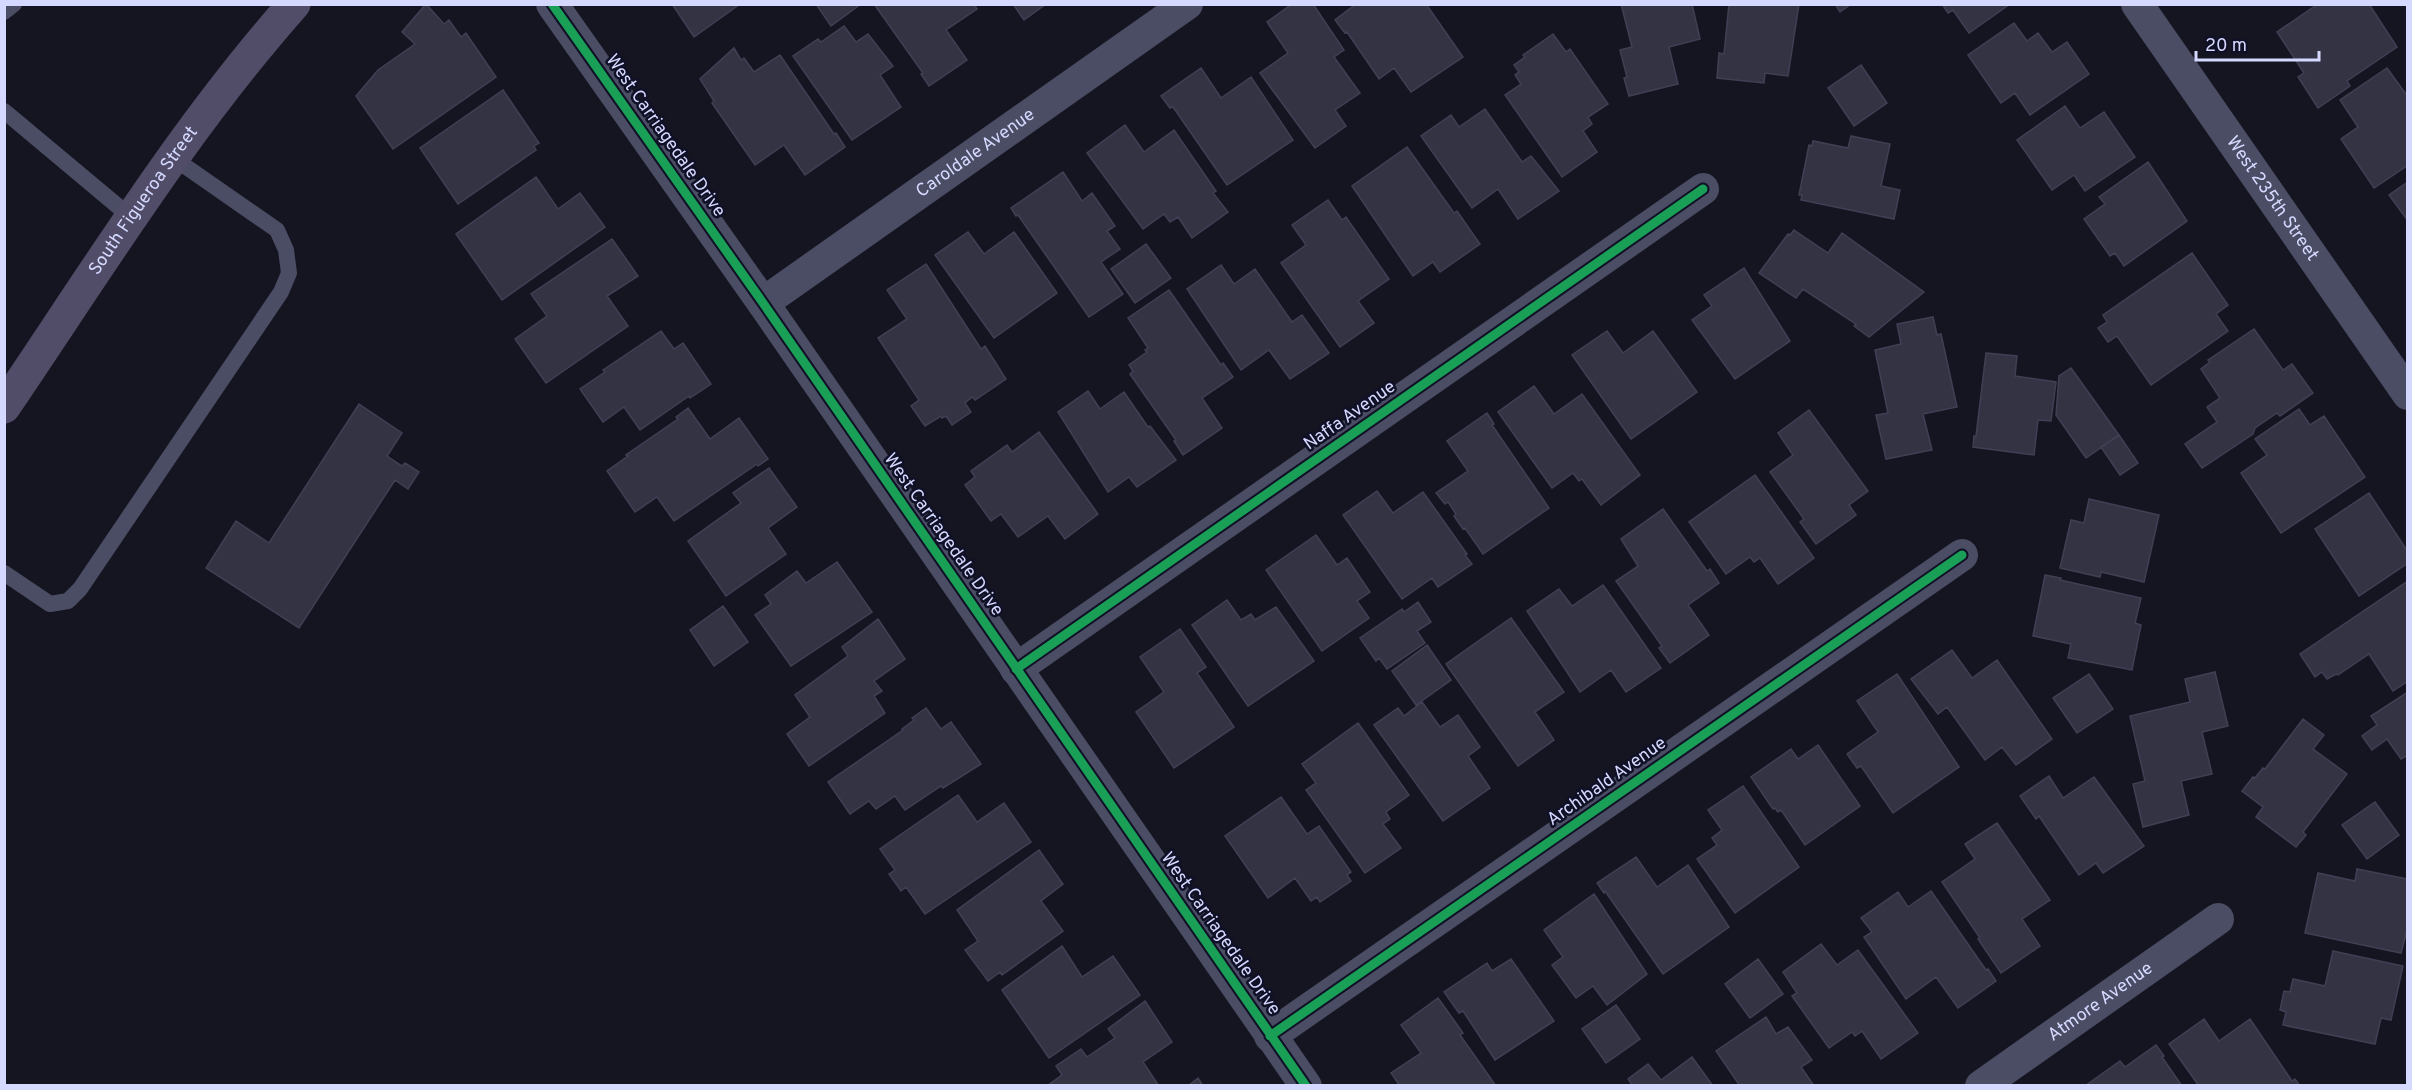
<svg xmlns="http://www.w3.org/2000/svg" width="2412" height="1090" viewBox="0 0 2412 1090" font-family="Overpass,sans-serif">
<rect width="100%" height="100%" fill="#151522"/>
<!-- building -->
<path fill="#334" stroke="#404055" stroke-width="1.5" d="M426 4 444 24 449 20 461 37 466 33 496 77 393 149 356 96 378 70 415 44 402 32Z
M672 4H740L694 37Z
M816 4H861L831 26Z
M874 4H974L977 9 946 30 967 60 929 86 921 74 923 73Z
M1013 4H1046L1024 20Z
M1292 4H1313L1344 50 1334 57 1360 93 1335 110 1346 126 1315 148 1260 73 1288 53 1267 22Z
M1356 4H1426L1463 57 1411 92 1394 68 1379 79 1347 32 1345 33 1335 20Z
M1621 4H1692L1700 39 1669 47 1678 84 1629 96 1624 78 1627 77 1620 50 1632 47Z
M1729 4H1799L1788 76 1765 73 1764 83 1717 78 1719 53 1724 54Z
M1835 4H1851L1840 12Z
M1942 4H2010L1969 33 1953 10 1948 13Z
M2318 4H2369L2397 47 2347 81 2350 86 2318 108 2298 77 2304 73 2277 32Z
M2014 23 2027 41 2038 33 2052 52 2067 42 2089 74 2030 115 2015 93 2001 103 1968 55Z
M844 26 856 42 868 34 893 66 880 75 901 107 852 140 793 56 818 39 821 42Z
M1553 34 1566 52 1570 49 1608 104 1588 117 1592 124 1583 131 1597 152 1562 177 1505 95 1521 84 1515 75 1519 72 1514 65 1525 57 1523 55Z
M734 48 741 60 744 58 754 72 780 55 834 134 836 133 845 147 805 175 784 145 755 165 712 103 714 101 700 79Z
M1861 65 1887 103 1854 126 1828 88Z
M1201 68 1221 98 1251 77 1293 140 1227 185 1173 107 1170 108 1161 96Z
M2387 68 2408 97V165L2374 188 2341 139 2358 127 2340 100Z
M503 90 539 143 534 146 536 150 458 204 420 148Z
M2065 106 2080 128 2104 112 2135 157 2085 191 2074 175 2052 190 2017 140Z
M1485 109 1522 162 1531 156 1559 191 1518 219 1498 189 1472 208 1421 136 1451 115 1459 127Z
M1125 125 1144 152 1174 130 1216 191 1213 193 1228 212 1192 238 1178 217 1170 222 1164 214 1143 229 1087 153Z
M1851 136 1890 144 1881 186 1900 190 1894 219 1801 200 1802 195H1799L1809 145 1812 146 1813 141 1848 148Z
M1407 147 1454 213 1457 211 1480 244 1440 272 1433 262 1413 276 1352 186Z
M2148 162 2187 221 2124 266 2115 253 2110 256 2084 219 2105 204 2099 197Z
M1063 172 1082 201 1092 193 1115 226 1107 231 1120 249 1101 262 1123 294 1089 317 1018 215 1016 216 1011 208Z
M536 177 558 209 580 193 605 227 502 300 456 234Z
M2408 182V221L2389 195Z
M1328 200 1342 220 1346 217 1389 279 1358 301 1374 323 1340 347 1281 263 1306 245 1292 225Z
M1794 230 1828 253 1842 233 1924 292 1869 337 1854 326 1856 324 1803 289 1796 298 1759 273 1788 234 1790 235Z
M968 232 984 254 1014 232 1057 293 994 338 935 255Z
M612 239 638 276 607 296 628 326 546 383 515 339 547 316 531 294Z
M1146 244 1171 278 1135 303 1111 269Z
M2192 253 2228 305 2216 314 2228 331 2151 385 2117 336 2108 342 2098 328 2107 322 2103 315Z
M926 264 981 349 985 346 1006 379 975 400 972 397 965 403 971 412 952 425 946 416 942 418 941 416 925 426 911 406 919 400 878 338 907 319 887 290Z
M1221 265 1234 284 1255 269 1292 322 1302 315 1329 353 1290 379 1269 350 1241 370 1187 289Z
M1744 268 1790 341 1735 379 1692 320 1712 306 1704 295Z
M1169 290 1221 365 1223 363 1233 377 1202 398 1222 428 1183 455 1174 441 1176 440 1130 374 1133 371 1129 365 1147 352 1145 350 1148 348 1128 318Z
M1933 317 1937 335 1941 334 1957 407 1923 414 1932 450 1886 459 1876 415 1888 413 1875 350 1901 344 1897 324Z
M2254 329 2283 370 2292 364 2313 393 2280 416 2277 413 2255 428 2253 434 2202 468 2185 444 2217 422 2207 407 2220 398 2201 369 2210 362 2208 360Z
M661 331 674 349 683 343 711 384 690 398 689 396 640 430 624 407 603 422 580 389 605 372 603 370Z
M1607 331 1623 353 1653 331 1697 392 1631 439 1572 355Z
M1986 353 2017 356 2015 376 2056 382 2051 421 2038 420 2034 455 1973 447 1974 436H1976Z
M2071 368 2119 435 2086 458 2056 415 2059 376Z
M1534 386 1554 414 1582 394 1640 475 1601 505 1582 479 1579 481 1573 473 1552 488 1498 412Z
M1088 391 1100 409 1124 392 1148 427 1150 426 1176 460 1137 487 1129 477 1108 492 1058 412Z
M359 404 402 433 387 456 402 466 405 463 419 472 408 489 395 480 299 628 206 568 236 521 269 543Z
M688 408 710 439 739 418 768 459 758 466 757 464 674 521 657 497 635 512 607 471 628 456 626 455 678 419 676 417Z
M2299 409 2310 425 2324 416 2365 477 2281 533 2241 473 2267 455 2255 439Z
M1809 410 1868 491 1849 505 1856 515 1816 544 1800 522 1804 519 1770 472 1793 455 1778 433Z
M1487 413 1494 424 1492 425 1549 508 1483 554 1465 528 1463 529 1454 516 1456 514 1448 502 1445 504 1436 493 1468 471 1447 441Z
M1039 432 1098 514 1065 539 1048 516 1018 537 1001 514 991 521 965 485 975 477 971 471 1007 445 1012 452Z
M2119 435 2138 463 2120 475 2101 447Z
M769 468 797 507 768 528 786 554 726 596 688 541 741 503 733 493Z
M1755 475 1814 558 1778 584 1760 558 1754 562 1750 557 1726 574 1689 522Z
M1377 491 1393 513 1423 492 1467 554 1465 555 1472 564 1438 587 1432 578 1402 599 1343 515Z
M2369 493 2408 552V563L2359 596 2315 529Z
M2089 499 2159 515 2144 582 2101 572 2100 577 2060 568 2071 520 2084 523Z
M1663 509 1707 571 1710 569 1719 583 1688 605 1709 635 1670 663 1659 648 1662 646 1616 581 1638 566 1621 539Z
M1316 535 1337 565 1347 558 1370 592 1357 601 1369 618 1322 651 1266 570Z
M837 562 872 612 791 666 755 615 771 604 765 595 797 571 806 583Z
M2045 575 2061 578 2060 580 2141 598 2135 623 2141 625 2132 670 2068 658 2071 644 2033 636Z
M2408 581V681L2393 691 2369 654 2338 675 2336 674 2327 679 2322 672 2315 677 2300 654Z
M1603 585 1661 668 1626 692 1611 670 1580 692 1527 611 1559 589 1572 606Z
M1227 600 1241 620 1251 614 1255 620 1276 607 1314 661 1248 706 1192 625Z
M1418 602 1431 622 1417 631 1425 643 1387 669 1379 658 1376 661 1360 638 1402 609 1404 612Z
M723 606 748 642 714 666 690 630Z
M1511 618 1564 692 1535 712 1554 740 1518 766 1446 664Z
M878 619 905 659 874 681 882 691 874 696 885 713 809 766 787 734 810 717 795 695 848 656 842 647Z
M1180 629 1206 667 1197 673 1234 727 1174 768 1136 712 1164 692 1140 657Z
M1427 645 1451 680 1416 705 1392 671Z
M1952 650 1972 678 1997 660 2052 739 2016 765 2002 747 1985 760 1947 707 1938 714 1911 679Z
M2215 672 2228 726 2202 732 2212 774 2181 781 2189 815 2143 827 2133 784 2145 781 2130 716 2190 702 2185 679Z
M1897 674 1959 767 1893 813 1861 766 1857 768 1847 754 1878 732 1857 701Z
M2089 674 2113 709 2077 733 2053 698Z
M2408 692V755L2401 759 2387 739 2372 750 2362 736 2377 725 2371 716Z
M1422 702 1440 727 1458 715 1480 747 1468 756 1490 788 1443 821 1374 725 1398 708 1404 716Z
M926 708 941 729 951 722 981 764 943 788 941 786 905 810 895 796 876 809 869 801 850 814 828 782 903 730 902 729 914 720 912 718Z
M2303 719 2324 735 2313 749 2347 774 2303 832 2306 835 2296 847 2256 817 2263 807 2242 791 2253 777 2255 778 2263 768 2265 769Z
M1358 723 1409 795 1386 812 1390 819 1383 824 1401 848 1365 873 1306 790 1316 783 1302 764Z
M1818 745 1860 806 1805 845 1781 810 1778 812 1775 808 1773 809 1751 777 1791 749 1798 759Z
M2049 776 2063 798 2094 777 2144 846 2103 873 2096 863 2079 875 2039 816 2036 819 2020 796Z
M1743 786 1799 867 1735 913 1697 859 1717 845 1712 838 1722 830 1708 810Z
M958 795 977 822 1004 803 1031 842 925 914 906 887 901 891 889 874 895 870 880 849Z
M1281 797 1307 834 1319 826 1351 872 1347 875 1351 881 1320 902 1317 897 1311 901 1295 878 1268 898 1225 836Z
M2375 802 2399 835 2367 859 2342 825Z
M1997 823 2050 900 2022 919 2040 946 2001 973 1978 939 1980 938 1942 882 1975 859 1965 844Z
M1039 850 1063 884 1041 901 1063 931 1002 975 1000 972 988 981 965 950 978 941 957 910Z
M1636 857 1657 887 1688 865 1729 927 1663 974 1605 891 1604 893 1597 883Z
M2357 869 2408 879V926L2401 953 2305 933 2318 873 2355 881Z
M1931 891 1986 970 1988 969 1996 981 1958 1008 1936 977 1906 999 1864 937 1872 932 1861 918 1898 892 1908 907Z
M1594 894 1647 974 1607 1005 1593 986 1576 998 1552 965 1563 957 1544 930Z
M1821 944 1837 965 1858 950 1918 1033 1881 1059 1862 1031 1855 1036 1852 1032 1829 1048 1792 996 1797 993 1783 972Z
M1062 946 1082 977 1113 956 1140 995 1049 1058 1002 990Z
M2333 951 2403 966 2391 1020 2381 1018 2375 1044 2283 1025 2286 1012 2280 1010 2284 991 2290 992 2293 979 2325 986Z
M1511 959 1554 1021 1495 1060 1463 1011 1459 1013 1444 992 1487 963 1492 971Z
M1758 959 1783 994 1750 1018 1725 984Z
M1438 998 1463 1033 1460 1035 1496 1086H1400L1391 1073 1421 1053 1401 1025Z
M1145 1001 1172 1042 1143 1062 1159 1086H1047L1062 1075 1056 1066 1081 1049 1087 1057 1115 1038 1108 1029Z
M1616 1005 1640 1039 1606 1063 1582 1029Z
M1766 1017 1776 1034 1788 1027 1812 1060 1801 1067 1814 1086H1740L1716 1051Z
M2204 1019 2219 1041 2250 1019 2292 1081 2295 1079 2300 1086H2199L2169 1044Z
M2156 1045 2164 1056 2162 1057 2182 1086H2085L2120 1061 2125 1067Z
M1692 1057 1713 1086H1633L1628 1079 1648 1064 1661 1080Z
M1198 1078 1203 1086H1188Z"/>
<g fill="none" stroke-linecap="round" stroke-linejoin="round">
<!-- lane -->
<path stroke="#4a4d63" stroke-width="16" d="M4 12 14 4
M4 111 132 218
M4 573 50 604 68 601 80 589 281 292 289 273 286 250 277 230 172 157"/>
<!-- street -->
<g stroke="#4a4d63" stroke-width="32">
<path d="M552 4 763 303 1306 1086"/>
<path id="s1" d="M2137 4 2408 394"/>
<path id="s2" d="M763 303 1187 4"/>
<path d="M1016 669 1703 189"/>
<path d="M1270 1036 1962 555"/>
<path id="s3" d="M1981 1086 2218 919"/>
</g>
<!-- primary -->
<path stroke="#514d69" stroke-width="33" id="s4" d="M4 407C97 270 184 128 294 4"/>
<!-- cycleway casing -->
<g stroke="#101027" stroke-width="13">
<path id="cycleway" d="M552 4 763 303 1306 1086
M1016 669 1703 189
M1270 1036 1962 555"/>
</g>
<!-- cycleway -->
<use href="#cycleway" stroke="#1a9f57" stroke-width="9"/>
</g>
<g text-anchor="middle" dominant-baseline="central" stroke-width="5" stroke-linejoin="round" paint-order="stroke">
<!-- street labels -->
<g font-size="18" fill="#d6d9ff" stroke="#101027">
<text transform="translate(665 136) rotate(55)">West Carriagedale Drive</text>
<text stroke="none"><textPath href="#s2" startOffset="260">Caroldale Avenue</textPath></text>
<text stroke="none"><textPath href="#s1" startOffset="237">West 235th Street</textPath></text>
<text stroke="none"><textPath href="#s4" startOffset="249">South Figueroa Street</textPath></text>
<text transform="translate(1350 416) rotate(-35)">Naffa Avenue</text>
<text transform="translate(943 535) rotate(55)">West Carriagedale Drive</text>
<text transform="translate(1607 782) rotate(-35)">Archibald Avenue</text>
<text transform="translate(1220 934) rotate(55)">West Carriagedale Drive</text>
<text stroke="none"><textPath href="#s3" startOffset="146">Atmore Avenue</textPath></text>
</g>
</g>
<!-- border -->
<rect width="2412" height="1090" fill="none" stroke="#d6d9ff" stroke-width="12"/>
<!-- scale -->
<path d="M2196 51v9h123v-9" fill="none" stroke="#d6d9ff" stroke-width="3"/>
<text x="2205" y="51" font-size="18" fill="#d6d9ff" stroke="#101027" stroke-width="4.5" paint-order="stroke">20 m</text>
</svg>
